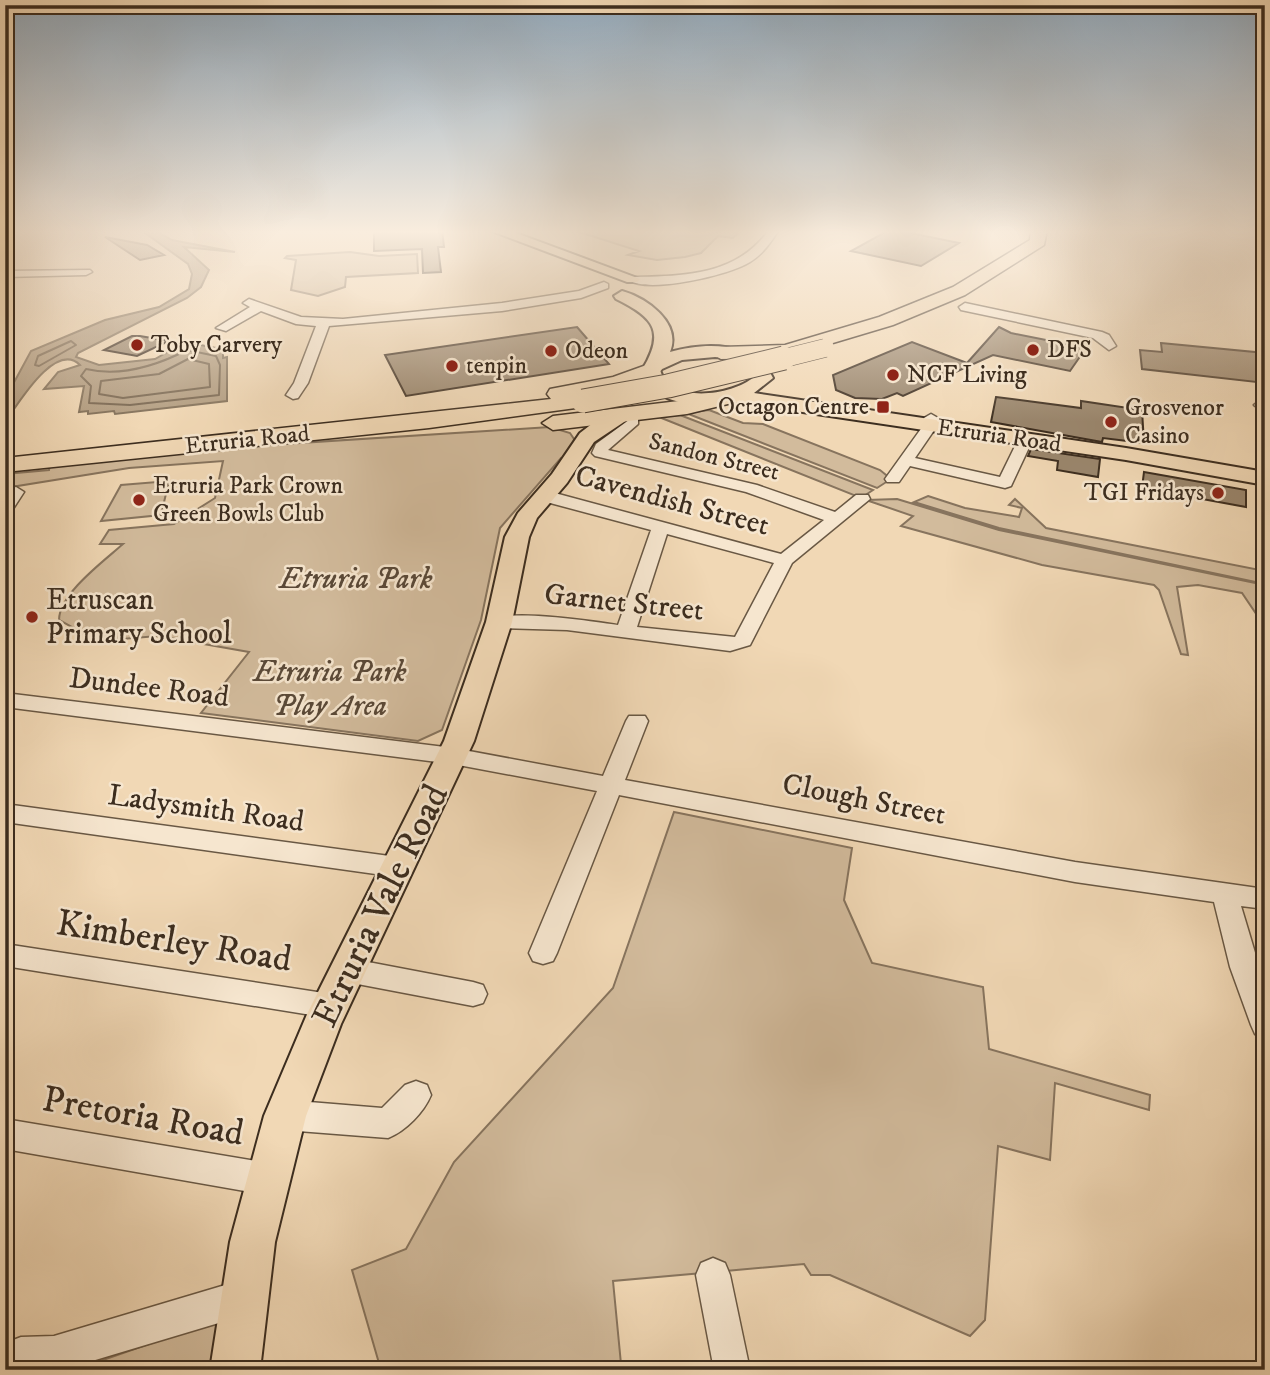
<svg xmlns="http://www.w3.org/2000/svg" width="1270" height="1375" viewBox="0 0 1270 1375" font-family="'IM FELL DW Pica',serif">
<rect width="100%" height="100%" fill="#f1d8b5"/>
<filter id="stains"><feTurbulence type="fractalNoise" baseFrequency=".00286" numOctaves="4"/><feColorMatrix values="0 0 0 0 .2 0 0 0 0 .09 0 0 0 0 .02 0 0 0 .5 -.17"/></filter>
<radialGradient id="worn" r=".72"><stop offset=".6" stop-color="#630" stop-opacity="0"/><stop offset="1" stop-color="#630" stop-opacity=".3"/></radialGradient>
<!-- green -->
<path fill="#d2bb9c" stroke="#87745e" stroke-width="2" d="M573 230H728L738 233 733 238 718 236 701 253 685 257 657 260 628 255 639 251Z
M350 252 379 256 417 254 418 273 346 277 345 287 318 296 291 290 296 260 285 258 287 256Z
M709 410 743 423 763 424 880 470 891 479 877 488 686 413Z
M680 415 873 490 861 498 659 417Z
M550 427 570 433 574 439 572 460 561 458 500 528 481 620 442 730 418 741 201 713 249 652 158 636 97 641 59 620C59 594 104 561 123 544H100L109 530 174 524 215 498 223 461 129 468 5 488V474L49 470 50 464 205 449Z
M169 481 161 515 101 521 121 485Z
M928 496 965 508 1019 517 1022 508 1009 505 1015 499 1046 528 1265 571V584L999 528 914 502Z
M897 499 999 530 1265 585V627L1242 593 1198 585 1177 587 1188 655 1181 654 1159 590 1154 585 1042 565 901 526 913 516 866 500Z
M674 812 852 848 844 900 872 963 983 987 989 1049 1150 1095 1149 1110 1055 1083 1050 1160 998 1146 985 1320 970 1336 830 1275H811L804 1264 613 1281 621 1364 584 1370H381L352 1270 406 1249 454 1162 613 988Z
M221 1319 216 1370H74Z"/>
<!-- water -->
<path fill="#b39e82" stroke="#83715a" stroke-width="2" d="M141 230H154L172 240 235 252 184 247 209 270 201 287 187 298 78 353 76 357 99 365 155 359 185 342 227 350 223 353V358L227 357V401L115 414 114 411 88 414V411L79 412 84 386 44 389 58 372 80 365C55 340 17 406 5 422V399L31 351 105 320 159 307 189 289 192 274 188 264Z"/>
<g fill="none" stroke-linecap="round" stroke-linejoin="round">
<!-- shore -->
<path stroke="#786650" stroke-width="2" d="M71 341 76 345 39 366 35 365 38 356Z
M187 350 216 356 220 365 219 395 130 405 89 403 91 386 81 376 86 369C121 377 156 366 187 350Z
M188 359 209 364 210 387 123 398 99 394 101 381 159 374Z"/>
</g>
<!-- building -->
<path fill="#9a866d" stroke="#3c2d1f" stroke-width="2" d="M374 230H442L444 247H438L441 272 423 273 422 249 374 251Z
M889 230H896L959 243 921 266 851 251Z
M105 237 147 245 164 255 140 260Z
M577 327 609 364 406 396 385 355Z
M999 327 1011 333 1086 348 1070 371 993 355 903 396 897 393 882 399 855 398 836 390 833 375 912 342 967 363Z
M132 336H140L169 341 137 356 104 350Z
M1161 343 1265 353V383L1142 369 1140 350 1162 352Z
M996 397 1081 408V401L1142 410 1144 443 1103 438 1102 442 991 422Z
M1031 449 1100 459 1098 477 1057 470 1058 461 1028 456Z
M1144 472 1246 490V507L1142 488Z"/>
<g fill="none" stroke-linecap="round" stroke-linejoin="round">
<!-- minor casing -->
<g stroke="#695844" stroke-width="3">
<path id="minor" d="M769 230H779C771 242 763 254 750 262 730 275 648 294 629 280L635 277C686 276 737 275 769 230Z
M90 270 92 272 86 275 5 277V271Z
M604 282 608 284V288L581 298 502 311 329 326 308 383 298 398 293 399 286 395 294 383 316 326 296 324 261 311 226 331 216 328 250 307 243 303 249 299 301 317 343 319 502 303 579 291Z
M965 303 1102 332 1109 335 1116 346 1109 350 1093 338 961 310 959 307Z
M1265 397V413L1254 405Z
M931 414 938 418 937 426 915 458 1000 477 1020 436H1030L1033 439 1011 486 1005 488 910 466 899 482H887L885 479 923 426 924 418Z
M633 417 638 418V424L608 450 757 485 835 512 856 495H868L870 499 792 563 750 645 730 651 567 630 499 628 489 622C501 607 597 622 618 625L651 530 539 500V492H551L781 554 824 520 746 492 595 456 592 453 596 444ZM667 534 774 563 735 637 637 627Z
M16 487 24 492 11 512 5 513V496L10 489Z
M5 693 453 748 603 776 626 721 629 716H645L648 721 625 780 1075 862 1265 889V909L1241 906 1265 986V1038L1255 1034 1251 1025 1230 967 1214 902 1075 882 619 795 557 953 553 961 543 964 533 961 529 953 597 791 453 764 5 707Z
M5 804 397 857 406 860 410 867 406 874 397 877 5 822Z
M5 944 330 994 340 997 344 1006 340 1015 330 1018 5 966Z
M347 958 473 982 483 985 487 994 483 1003 473 1006 347 982 337 978 333 970 337 962Z
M416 1081 427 1085 431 1095C424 1112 406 1131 388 1138L285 1130 274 1125 270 1115 274 1105 285 1100 382 1108 405 1085Z
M5 1119 268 1163 279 1168 284 1179 279 1190 268 1195 5 1149Z
M713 1258 725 1263 730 1275 750 1370H714L696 1275 701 1263Z
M242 1280 254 1286 260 1298 254 1310 242 1316 62 1370H13L5 1361 8 1342 21 1337 54 1336Z"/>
</g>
<!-- major casing -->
<g stroke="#3c2d1f" stroke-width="4">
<path id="major" d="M489 230H508L640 279 637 282H627Z
M622 291C647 298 682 323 670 352 706 342 755 341 773 378L754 393 1126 448 1265 472V485L1126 460 728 401C698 407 651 406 642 370 665 332 655 318 616 299L614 296ZM715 357C731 359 747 360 754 377 733 395 670 405 660 370L682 360Z
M623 410 633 416 594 442 567 483 537 518 529 537 512 622 474 741 341 1024 306 1116 275 1242 260 1370H210L230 1242 264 1116 308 1012 444 741 486 622 505 537 518 513 552 474 580 433 593 423Z"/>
</g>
<!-- highway casing -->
<g stroke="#3c2d1f" stroke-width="3">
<path id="highway" d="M1031 230H1047L1044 245 965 295 893 325 786 357 721 359 711 353 721 347 785 345 879 317 953 287 1030 240Z
M652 363 662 369 659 373 625 386 585 395 594 401 583 407 429 428 5 472V458L551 399 547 394 550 389 613 377Z
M728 391 739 397 736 402 687 414 553 430 542 423 553 416 687 400Z"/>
</g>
<!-- minor -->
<use href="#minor" fill="#f6e6cf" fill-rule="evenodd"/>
<!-- major -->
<use href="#major" fill="#f1d8b5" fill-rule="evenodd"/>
<!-- highway -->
<use href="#highway" fill="#f1d8b5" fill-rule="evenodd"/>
<!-- highway-bridge-far1 casing -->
<g stroke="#3c2d1f" stroke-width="19" stroke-linecap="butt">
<path id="highway-bridge-far1" d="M777 360 825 348"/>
</g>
<!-- highway-bridge casing -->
<g stroke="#3c2d1f" stroke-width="25" stroke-linecap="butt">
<path id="highway-bridge" d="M583 401 668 386 784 358"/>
</g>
<!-- highway-bridge-far1 -->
<use href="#highway-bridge-far1" stroke="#f1d8b5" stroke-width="18"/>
<!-- highway-bridge -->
<use href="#highway-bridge" stroke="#f1d8b5" stroke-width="23"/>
</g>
<!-- sky -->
<linearGradient id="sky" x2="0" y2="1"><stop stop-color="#93abbf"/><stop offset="0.55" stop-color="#f9edde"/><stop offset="1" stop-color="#f9edde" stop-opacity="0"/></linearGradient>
<rect width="1270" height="422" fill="url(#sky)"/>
<!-- markers -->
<g fill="#8f2418" stroke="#f6e6cf" stroke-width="2.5">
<circle cx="137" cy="345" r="7"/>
<circle cx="1033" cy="350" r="7"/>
<circle cx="551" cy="351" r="7"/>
<circle cx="452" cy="366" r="7"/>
<circle cx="893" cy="375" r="7"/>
<rect x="876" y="400" width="14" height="14" rx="3.5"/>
<circle cx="1111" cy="422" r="7"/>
<circle cx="1218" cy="493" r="7"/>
<circle cx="139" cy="500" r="7"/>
<circle cx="32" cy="617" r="7"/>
</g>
<g text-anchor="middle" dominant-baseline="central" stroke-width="5" stroke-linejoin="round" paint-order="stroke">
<!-- far-poi labels -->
<g font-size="24" fill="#3c2d1f" stroke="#f6e6cf" text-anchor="start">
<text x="151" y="345">Toby Carvery</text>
<text x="1047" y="350">DFS</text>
<text x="565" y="351">Odeon</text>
<text x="466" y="366">tenpin</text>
<text x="907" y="375">NCF Living</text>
<text x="869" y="407" text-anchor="end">Octagon Centre</text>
<text x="1125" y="408">Grosvenor<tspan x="1125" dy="28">Casino</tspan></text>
<text x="153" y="486">Etruria Park Crown<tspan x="153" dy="28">Green Bowls Club</tspan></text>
<text x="1204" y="493" text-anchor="end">TGI Fridays</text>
</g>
<!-- far-street labels -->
<g font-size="24" fill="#3c2d1f" stroke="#f6e6cf">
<text transform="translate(999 436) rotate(8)">Etruria Road</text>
<text transform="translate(247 440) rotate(-6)">Etruria Road</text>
<text transform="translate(714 457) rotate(14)">Sandon Street</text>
</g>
<!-- street labels -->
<g font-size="30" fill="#3c2d1f" stroke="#f6e6cf">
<text transform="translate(672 501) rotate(15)">Cavendish Street</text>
<text transform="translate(624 603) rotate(6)">Garnet Street</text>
<text transform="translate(149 688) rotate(7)">Dundee Road</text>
<text transform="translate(864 800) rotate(11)">Clough Street</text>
<text transform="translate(206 809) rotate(8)">Ladysmith Road</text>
</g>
<!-- park labels -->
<g font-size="30" font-style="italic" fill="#5a4938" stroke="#f6e6cf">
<text x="356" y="579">Etruria Park</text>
<text x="330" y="672">Etruria Park<tspan x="330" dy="34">Play Area</tspan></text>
</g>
<!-- poi labels -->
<g font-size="30" fill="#3c2d1f" stroke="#f6e6cf" text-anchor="start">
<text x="46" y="600">Etruscan<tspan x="46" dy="34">Primary School</tspan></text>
</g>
<!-- near-street labels -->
<g font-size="37" fill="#3c2d1f" stroke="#f6e6cf">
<text transform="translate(381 906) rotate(-64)">Etruria Vale Road</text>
<text transform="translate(174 942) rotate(9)">Kimberley Road</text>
<text transform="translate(143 1117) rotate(10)">Pretoria Road</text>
</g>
</g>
<!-- margin -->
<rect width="1270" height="1375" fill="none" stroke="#f1d8b5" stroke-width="28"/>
<rect x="7" y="7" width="1256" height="1361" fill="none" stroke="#3c2d1f" stroke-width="3.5"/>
<rect x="14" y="14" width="1242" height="1347" fill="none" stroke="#3c2d1f" stroke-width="2"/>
<rect width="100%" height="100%" filter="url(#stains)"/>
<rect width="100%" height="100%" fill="url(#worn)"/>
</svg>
